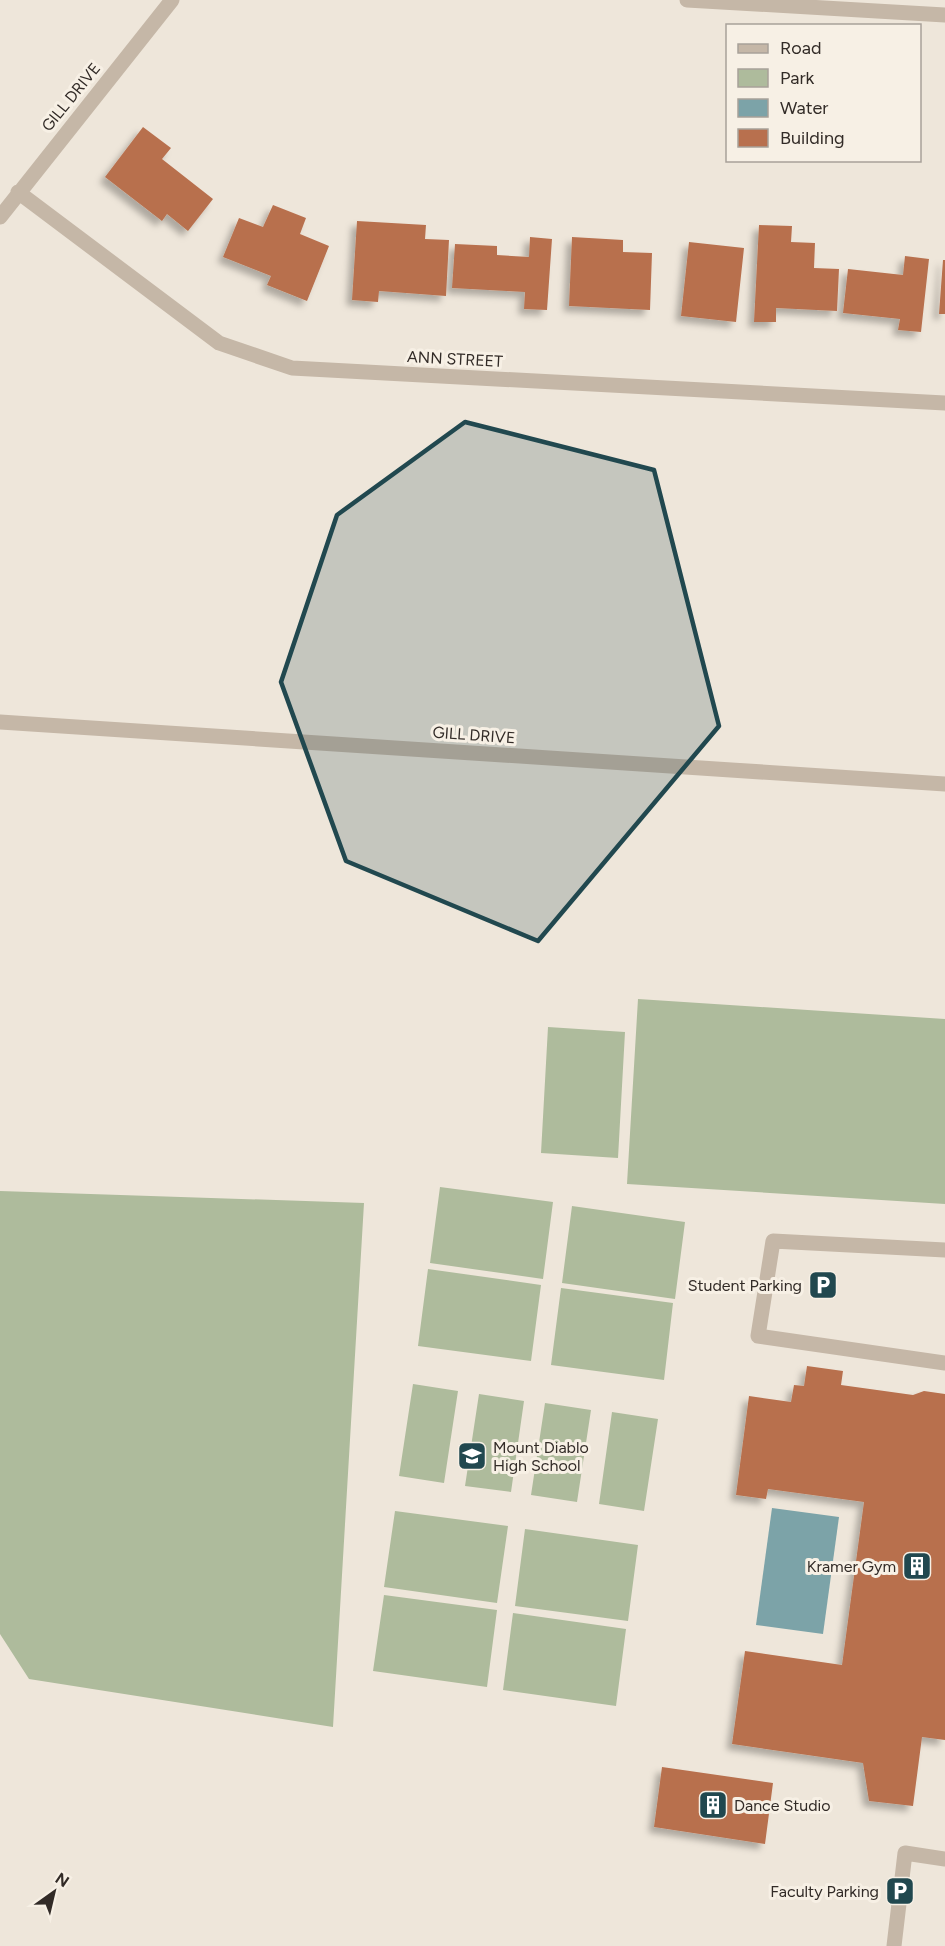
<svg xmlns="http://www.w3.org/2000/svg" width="945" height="1946" viewBox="0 0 945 1946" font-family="Figtree,sans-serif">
<defs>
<filter id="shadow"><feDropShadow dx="-5.5" dy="5.5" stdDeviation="3" flood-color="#0004"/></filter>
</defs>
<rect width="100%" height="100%" fill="#eee6da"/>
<!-- green -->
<path fill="#aebb9c" d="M638 999 945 1019V1204L627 1184Z
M548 1027 625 1032 618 1158 541 1153Z
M440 1187 553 1202 543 1279 430 1263Z
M0 1191 364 1203 333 1727 29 1679 0 1634Z
M572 1206 685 1222 675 1299 562 1283Z
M428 1269 541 1285 531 1361 418 1346Z
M561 1288 673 1303 664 1380 551 1365Z
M413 1384 458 1391 444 1483 399 1476Z
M479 1394 524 1401 511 1492 465 1486Z
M545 1403 591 1410 577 1502 531 1495Z
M612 1412 658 1419 644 1511 599 1504Z
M395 1511 508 1526 497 1603 384 1587Z
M525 1529 638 1545 628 1621 515 1606Z
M384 1595 497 1610 487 1687 373 1671Z
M513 1613 626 1629 616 1706 503 1690Z"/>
<!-- water -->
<path fill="#7ca3a8" d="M772 1508 839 1517 823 1634 756 1625Z"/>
<!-- building -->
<path fill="#b8704e" filter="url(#shadow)" d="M143 127 171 148 162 159 213 199 188 231 167 214 162 221 105 177Z
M273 205 306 218 300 234 329 246 307 301 267 285 271 276 223 257 239 218 263 227Z
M357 221 426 225 425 239 449 240 446 296 379 291 378 302 352 300Z
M759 225 792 226 791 242 815 243 814 268 839 269 837 311 776 308V322H754Z
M530 237 552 239 547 310 524 309 525 292 452 288 455 244 497 246V255L529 257Z
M572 237 623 240V252L652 253 650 310 569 306Z
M689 242 744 248 736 322 681 316Z
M905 256 929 259 921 332 898 330 900 319 843 313 848 269 903 275Z
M943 260H945V314H939Z
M807 1366 843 1371 841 1385 913 1395 924 1391 945 1394V1740L922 1737 913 1806 869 1801 863 1763 732 1744 745 1651 842 1665 864 1502 768 1489 766 1499 736 1495 749 1396 791 1402 794 1385 804 1386Z
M662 1767 773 1783 765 1844 654 1827Z"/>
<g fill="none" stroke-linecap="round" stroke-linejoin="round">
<!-- minor -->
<path stroke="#c5b7a7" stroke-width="15" d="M687 0 945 15
M18 192 219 343 292 368 945 403
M0 217 172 0
M0 722 945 784
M945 1250 773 1241 758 1336 945 1363
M894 1946 905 1853 945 1859"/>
</g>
<!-- marked area -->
<path fill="#21484f" fill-opacity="0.2" stroke="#21484f" stroke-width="4.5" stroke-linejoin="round" d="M465 422 654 470 719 726 538 941 346 861 281 682 337 515Z"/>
<!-- icons -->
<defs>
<g id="parking-square" transform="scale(1.5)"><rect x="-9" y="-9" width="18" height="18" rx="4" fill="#21484f" stroke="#f7f0e5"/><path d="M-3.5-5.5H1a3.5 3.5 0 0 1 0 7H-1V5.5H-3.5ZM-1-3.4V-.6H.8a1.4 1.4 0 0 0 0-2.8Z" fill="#fff"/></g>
<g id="school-square" transform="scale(1.5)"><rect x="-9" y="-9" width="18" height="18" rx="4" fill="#21484f" stroke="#f7f0e5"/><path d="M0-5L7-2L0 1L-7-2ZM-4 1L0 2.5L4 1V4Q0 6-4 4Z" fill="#fff"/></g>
<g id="building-square" transform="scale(1.5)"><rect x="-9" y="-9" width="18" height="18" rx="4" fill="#21484f" stroke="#f7f0e5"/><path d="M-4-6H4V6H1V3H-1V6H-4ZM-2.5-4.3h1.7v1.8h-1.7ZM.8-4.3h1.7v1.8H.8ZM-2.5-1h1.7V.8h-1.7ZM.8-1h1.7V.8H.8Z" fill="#fff"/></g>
</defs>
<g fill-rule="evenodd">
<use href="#parking-square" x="823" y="1285"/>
<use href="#school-square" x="472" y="1456"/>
<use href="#building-square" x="917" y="1566"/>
<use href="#building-square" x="713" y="1805"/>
<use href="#parking-square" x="900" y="1891"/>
</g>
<g text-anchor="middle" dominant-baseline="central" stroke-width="6" stroke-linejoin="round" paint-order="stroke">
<!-- street labels -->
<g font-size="16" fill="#322b27" stroke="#f7f0e5">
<text transform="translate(71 97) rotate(-51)">GILL DRIVE</text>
<text transform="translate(455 359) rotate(3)">ANN STREET</text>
<text transform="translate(474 735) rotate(4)">GILL DRIVE</text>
</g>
<!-- poi labels -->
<g font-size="16" fill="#322b27" stroke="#f7f0e5" text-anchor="end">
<text x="802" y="1285">Student Parking</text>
<text x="493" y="1447" text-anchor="start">Mount Diablo<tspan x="493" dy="18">High School</tspan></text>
<text x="896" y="1566">Kramer Gym</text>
<text x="734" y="1805" text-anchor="start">Dance Studio</text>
<text x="879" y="1891">Faculty Parking</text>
</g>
</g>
<!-- legend -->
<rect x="726" y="24" width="195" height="138" fill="#f7f0e5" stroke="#a8a199" stroke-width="1.5"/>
<rect x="738" y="44" width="30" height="9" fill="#c5b7a7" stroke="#a8a199" stroke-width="1.5"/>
<text x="780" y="54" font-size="18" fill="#322b27">Road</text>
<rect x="738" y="69" width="30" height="18" fill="#aebb9c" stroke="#a8a199" stroke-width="1.5"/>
<text x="780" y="84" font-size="18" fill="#322b27">Park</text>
<rect x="738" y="99" width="30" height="18" fill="#7ca3a8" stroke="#a8a199" stroke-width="1.5"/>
<text x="780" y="114" font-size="18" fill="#322b27">Water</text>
<rect x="738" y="129" width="30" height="18" fill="#b8704e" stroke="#a8a199" stroke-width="1.5"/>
<text x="780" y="144" font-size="18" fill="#322b27">Building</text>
<!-- north arrow -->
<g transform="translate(54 1892) rotate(34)" stroke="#f7f0e5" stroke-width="4.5" paint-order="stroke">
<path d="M0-4.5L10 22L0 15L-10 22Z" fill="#322b27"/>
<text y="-9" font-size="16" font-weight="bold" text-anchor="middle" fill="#322b27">N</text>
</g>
</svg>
